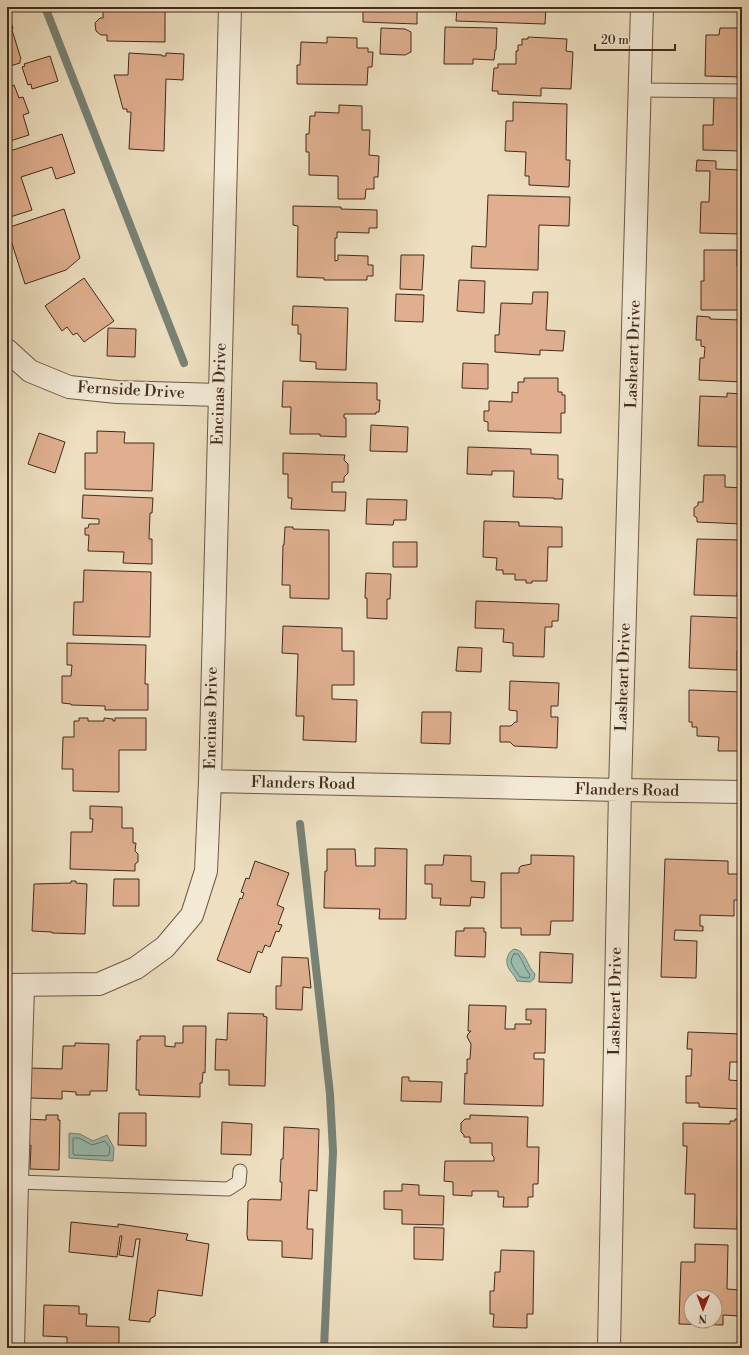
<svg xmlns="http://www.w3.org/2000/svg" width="749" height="1355" viewBox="0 0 749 1355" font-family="'Libre Bodoni',serif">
<rect width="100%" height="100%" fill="#eddfc0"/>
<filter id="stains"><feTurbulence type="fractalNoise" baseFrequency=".005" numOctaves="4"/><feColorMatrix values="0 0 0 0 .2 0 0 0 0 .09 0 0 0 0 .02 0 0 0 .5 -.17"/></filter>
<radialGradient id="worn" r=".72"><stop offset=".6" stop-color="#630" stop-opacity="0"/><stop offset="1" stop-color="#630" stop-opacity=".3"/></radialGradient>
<!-- water -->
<path fill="#9abdaf" stroke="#788275" d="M514 949C526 950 527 967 535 974L534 979 530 982 517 981C515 975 510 972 508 967 505 960 508 952 514 949Z
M69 1133 80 1134 93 1141 107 1135 114 1148 113 1161 69 1158Z
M206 1344 249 1346V1348H206Z"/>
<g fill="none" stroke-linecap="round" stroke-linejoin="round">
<!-- shore -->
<path stroke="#6f7466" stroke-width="1" d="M514 954H518C523 961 525 969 530 975L529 978 520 977C515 969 507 963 514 954Z
M75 1138H79L92 1145 105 1141 110 1148 109 1155 107 1156 74 1155 73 1153V1139Z"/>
<!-- stream -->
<path stroke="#788275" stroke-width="8" d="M45 7 184 363
M300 824 330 1094 333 1152 324 1348"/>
</g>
<!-- building -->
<path fill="#dfaf8f" stroke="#442a1d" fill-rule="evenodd" d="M103 7H165V42L107 41V35H101L96 31 95 23 100 18H103Z
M363 7H417V24L363 22Z
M457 7H546L545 24 456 21Z
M7 17 10 19 13 28 12 30 21 59 20 60V63L7 67Z
M445 27 497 28 496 50H495L494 60 473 59V64H444Z
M381 28 405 29 411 32V52L405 55 380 54Z
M720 28H742V77L705 76 706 35H719Z
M327 37 357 38V48H368V52H373L372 67H368L367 85 297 84V65H300L301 42 327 43Z
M528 37 567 39 566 51 573 52 571 89 541 88V96L498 94V91H492L494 68H498V64H516V51H518V45H522V39H528Z
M129 53 162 55V56H166V53L184 54 183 80 166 79 164 151 129 149 131 112H127V109H123L114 75H128Z
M50 56 58 81 32 89 31 84 28 85 22 67 25 66 24 64Z
M10 82 11 86 14 85 19 98 23 97 29 113 23 115 29 135 7 142V83Z
M714 94 742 95V151L703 150V125H713Z
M513 102 567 104 566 160H570L569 187 529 185V176H525L526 152 505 151 506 121H513Z
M339 105 362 106V130H370L369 155 379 156 378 177H374V189H366L365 199H338V176L309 175V152H306V134H309L310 116H315V112L339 113Z
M62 134 75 173 56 179 52 167 21 177 32 210 7 218V152Z
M697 160 716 161V169L742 170V234L700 233 701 202H709L710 171H696Z
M488 195 570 197 569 226 539 225 538 270 471 268 472 246 486 247Z
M293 206 341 207V209L377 210V228H369V233L337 232V238H335V261L338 260V255L368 256V265H373V276H367V280H324V278L297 277 298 226 293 225Z
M64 209 80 258 66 270 25 284 7 228Z
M704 250H737V266L742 265V310H701V281H704Z
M401 255H424L422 290 400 289Z
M84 278 114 321 84 342 77 333 73 335 67 327 62 331 45 306Z
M459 280 485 281 484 313 457 311Z
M533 292H548L546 330 565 331 563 351 540 350V355L495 352V335H499L501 303 532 304Z
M396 294 424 295 423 322 395 321Z
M293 306 348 308 346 370 316 369V362L300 361 301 334H298V325H292Z
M697 316 710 317V319L742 320V382L699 380 700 358H704L705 347 701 346V340H696Z
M108 328 136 329 135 357 107 356Z
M463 363 488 364V389L462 388Z
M524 378H558V392H562V395H565V413H561V433L488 431V422L484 421V411H489V401L512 402V392L518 393V382H524Z
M283 381 377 383V400H380L379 412H376V414H344V418H346V437L320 436V434H290L291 407H282Z
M727 393 742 394V447L698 446 700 396 727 397Z
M371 425 408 427 407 452 370 451Z
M97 431 125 432 124 443H154L152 491 85 489V453H97Z
M39 433 65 442 55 473 28 464Z
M468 447 531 449V454L558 455V479H563L562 499H554V498L513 497 514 471H492V475L467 474Z
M283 453 345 455 344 460 348 464V473L344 477V482H332V492H346L345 511 291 509 292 498H288V474H283Z
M704 475H725V487L742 488V524L697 522V518L694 516V508L698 505V502H703Z
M83 495 153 498 152 513H150L149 539H152V564L123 563 124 552 88 551 89 535H85V528H88L89 524H99V519L82 518Z
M367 499 407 500 406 520H394L393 525 366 524Z
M484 521 519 522V526L562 527V547H548L547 581H532V583H526V580H515V574H503V570H496L497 558 483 557Z
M285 527H293V529L329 530V599L290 598V585H282L283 545H284Z
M697 539 742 540V592H737V596L694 595Z
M393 542H417V567H393Z
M84 570 151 572 150 637 73 635 74 602H83Z
M366 573 391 574 390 599H387V619L367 618V598H365Z
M476 601 559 604 558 621H552V627H545L544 657 513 656V643L503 642 504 629 475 628Z
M691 616 742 618V651H737V670L689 668Z
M283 626 342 628V651H354V685H332V699L357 700 356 742 303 740 304 716H296L298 654 282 653Z
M67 643 146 645 145 684H148V710H105V706L71 705V704L62 703V676H71L72 665H67Z
M458 647 482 648 481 672 456 671Z
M510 681 559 683 558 706H551V717H558L557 748 514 746 510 742H500V726H511L515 722H517V711L509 710Z
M689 690 742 692V751H718L719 737 697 736V727H692V722H689Z
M422 712H451L450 744 421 743Z
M79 718H88V721H104V718L113 719V721H115V718H146V750H119V792L73 791V769H62L63 737H74V721H79Z
M90 806 122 807V828H133V843H136L135 851 138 854V862L135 864V871L70 869 71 832H92L93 819H90Z
M7 845H10L8 905H9V918H7Z
M375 848 407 849 406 919H379L380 909 324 908 325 871H327V849H355L356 866H375Z
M444 855 471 856V881L485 882 484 898 471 897 470 906 440 905 441 898H432V884H425V865H443Z
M531 855 574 856 573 921H551L550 935H521V928H501V873H519V868L521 866 531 864Z
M665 859 728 861V874H740L739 900H734V916L700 915V926H703V931L675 930 674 940 697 941 696 978 661 977Z
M255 861 289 873 277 905 284 908 278 924 282 925 279 932 276 931 270 947 265 945 262 953 258 951 250 973 217 960 240 898 242 899 244 893 241 892 246 878 249 879Z
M114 879H139V906H113Z
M71 881H76V883L87 884 85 934 52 933V932L32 931 34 884 71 883Z
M464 928H484V932H486L485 957 455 956 456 931H464Z
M540 952 573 954 572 983 539 982Z
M282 957 308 958 311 988 303 987 302 1010 276 1009V986H281Z
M469 1005 506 1006 505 1029H515V1024H531V1020H526V1009H546L545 1053H534V1059H544L543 1106 464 1104 465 1073 467 1074V1059H470L471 1044 467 1037 468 1034 471 1031H468Z
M228 1013 264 1014 263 1016 267 1017 265 1086 229 1085V1070H215L216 1039 227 1040Z
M183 1026H206L205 1073 203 1072 202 1083H200V1097L139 1095V1090H136L137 1040H140V1036H165V1046L175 1047V1043H183Z
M688 1032 742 1034V1062H730L729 1080 742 1081V1109L699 1107V1103H686V1076H691L692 1049H687Z
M75 1043 109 1044 107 1091H90V1095H76V1092L62 1091V1099L30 1098V1068L62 1069 63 1046H75Z
M402 1077H409V1081L442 1082 441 1102 401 1101Z
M119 1113H146V1146L118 1145Z
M46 1115H58V1120H60L59 1170 30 1169 31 1145H26L27 1119 46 1120Z
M470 1115 528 1117 527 1147H539L538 1184H533V1197H528V1207H503L504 1197H498V1191H472V1196L453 1195V1182L444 1181 445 1161H494V1157L492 1155V1143H470V1137H464V1135L461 1132V1123L465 1119H470Z
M735 1119H742V1198H738L737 1229 694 1228 695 1194H685L687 1146H683V1123L730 1124V1121H735Z
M222 1122 252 1124 251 1155 221 1154Z
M284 1127 319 1129 317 1191 309 1190 307 1229H313L312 1259 282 1257V1241L248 1240 247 1235 248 1201 251 1199 281 1200 282 1182H280L281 1159H283Z
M402 1184 419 1185V1195L444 1196 443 1225 402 1224V1210L384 1209V1191H402Z
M71 1222 118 1227V1224L188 1234 186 1240 209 1244 202 1296 158 1290 155 1316 150 1319V1322L129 1320 140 1239H136L133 1257 119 1255 122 1236H120L117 1257 69 1252Z
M414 1227 444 1228 443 1260 414 1259Z
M695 1244 728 1245 727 1289 740 1290V1292H742V1301H740V1316L723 1315V1325L679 1324 681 1262H695ZM691 1297H715V1321H691Z
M501 1250 534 1251 533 1314H527V1328L493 1327 494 1314H490V1291H494L495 1272H500Z
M44 1305 79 1306V1314H87L86 1326 119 1327V1348H67V1337L43 1336Z"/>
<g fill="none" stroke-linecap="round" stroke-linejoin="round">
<!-- lane casing -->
<g stroke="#6e5746" stroke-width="15">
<path id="lane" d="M641 90 742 91
M17 1182 228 1189 239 1182 240 1171"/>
</g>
<!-- street casing -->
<g stroke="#6e5746" stroke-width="24">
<path id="street" d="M7 350 30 371 69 387 117 392 219 395
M210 781 230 7
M7 985 99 984 136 968 165 947 192 915 206 871 210 781 620 790 742 792
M13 1348 17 1182 23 986
M609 1348 620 790 642 7"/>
</g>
<!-- lane -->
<use href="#lane" stroke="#f3ead6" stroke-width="13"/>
<!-- street -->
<use href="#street" stroke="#f3ead6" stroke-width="22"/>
</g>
<g text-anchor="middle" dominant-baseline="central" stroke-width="4" stroke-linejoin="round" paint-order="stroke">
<!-- street labels -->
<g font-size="16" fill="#442a1d" stroke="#f3ead6">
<text transform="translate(633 354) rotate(-88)">Lasheart Drive</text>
<text transform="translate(131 390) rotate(3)">Fernside Drive</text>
<text transform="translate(219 394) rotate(-88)">Encinas Drive</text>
<text transform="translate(623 677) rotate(-88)">Lasheart Drive</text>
<text transform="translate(211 718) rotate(-89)">Encinas Drive</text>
<text transform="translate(303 783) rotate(1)">Flanders Road</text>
<text transform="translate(627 790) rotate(1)">Flanders Road</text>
<text transform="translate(615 1001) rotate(-89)">Lasheart Drive</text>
</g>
</g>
<!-- margin -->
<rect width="749" height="1355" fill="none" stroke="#eddfc0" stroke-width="24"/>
<rect x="8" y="8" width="733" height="1339" fill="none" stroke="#442a1d" stroke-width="2"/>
<rect x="12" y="12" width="725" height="1331" fill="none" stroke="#442a1d"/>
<!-- north arrow -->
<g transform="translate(703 1309) rotate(181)"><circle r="19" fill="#f3ead6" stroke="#ad9d8c"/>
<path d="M0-3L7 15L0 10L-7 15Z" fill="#8f2418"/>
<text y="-6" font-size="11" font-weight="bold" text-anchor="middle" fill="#442a1d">N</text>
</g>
<!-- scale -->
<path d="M595 44v6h80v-6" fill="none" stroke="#442a1d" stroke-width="2"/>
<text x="601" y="44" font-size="12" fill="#442a1d" stroke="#f3ead6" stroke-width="3" paint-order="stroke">20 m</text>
<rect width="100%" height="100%" filter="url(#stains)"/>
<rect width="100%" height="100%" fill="url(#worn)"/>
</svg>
